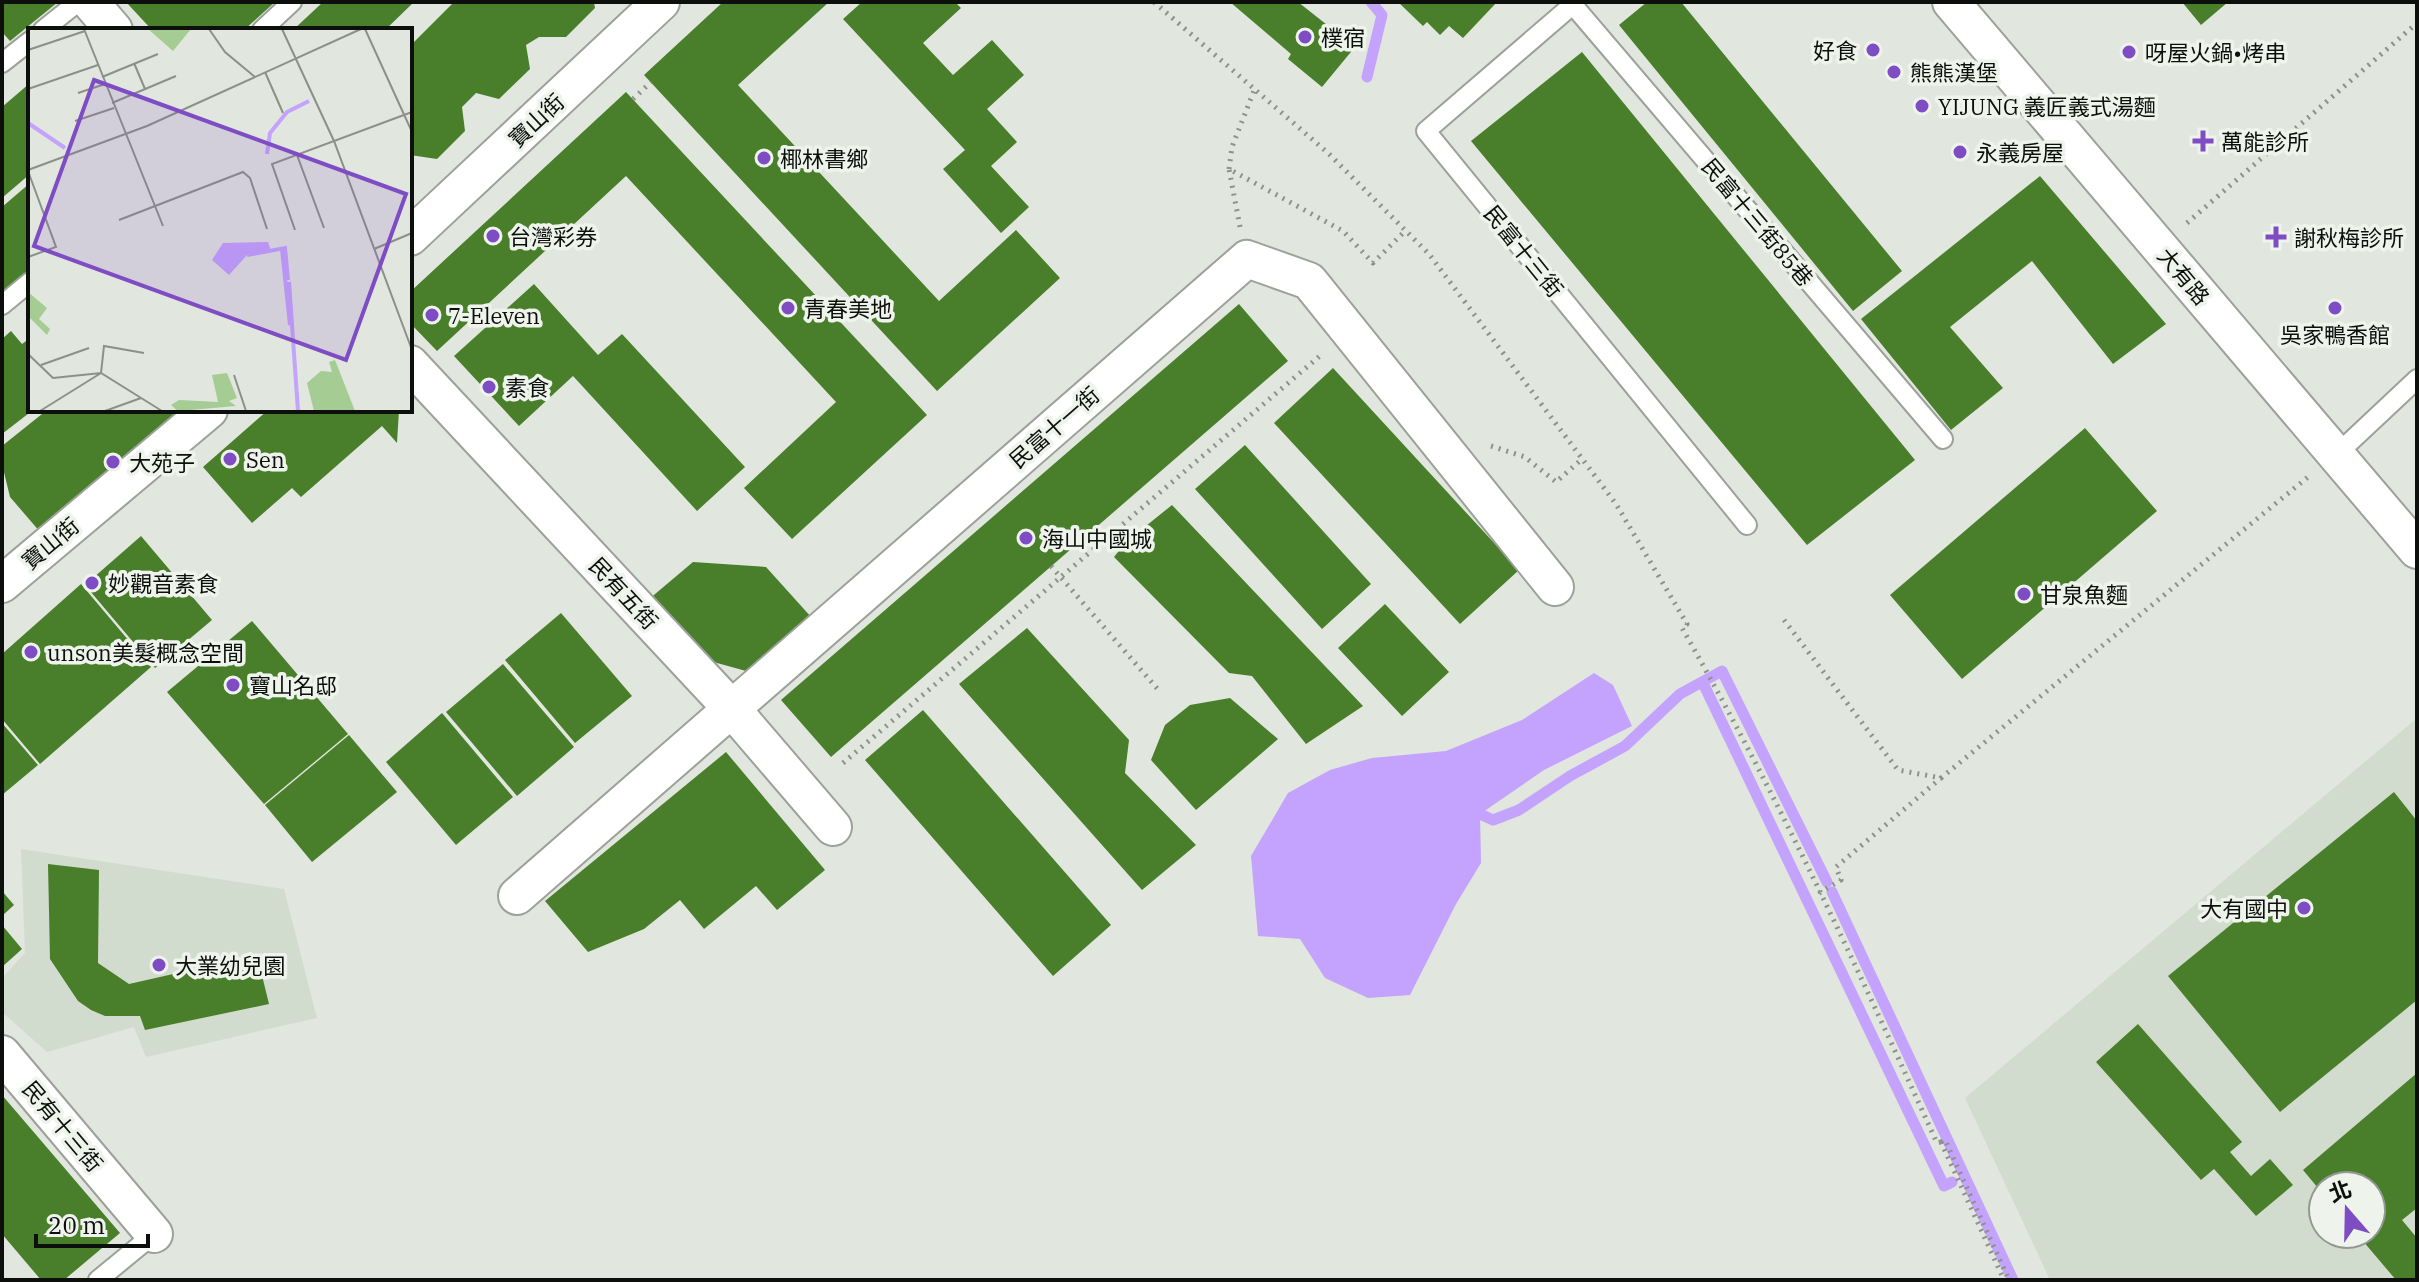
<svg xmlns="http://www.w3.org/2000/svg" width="2419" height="1282" viewBox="0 0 2419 1282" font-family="'IBM Plex Serif','Noto Sans TC',serif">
<rect width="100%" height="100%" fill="#e1e6de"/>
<!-- built -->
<path fill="#d2dcce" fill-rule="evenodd" d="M2417 718V1280H2050L1965 1098ZM2323 1186H2371V1234H2323Z
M21 849 284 889 317 1018 146 1057 134 1027 47 1052 2 1012V978L25 953Z"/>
<!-- water -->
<path fill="#c3a3fd" d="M1594 673 1613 685 1632 726 1544 770 1480 814 1481 863 1456 904 1410 995 1368 998 1325 978 1300 939 1258 936 1251 856 1288 793 1330 770 1372 758 1446 751 1522 720Z"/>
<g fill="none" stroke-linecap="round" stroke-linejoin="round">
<!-- stream -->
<path stroke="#c3a3fd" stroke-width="11" d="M1367 77 1382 15 1371 2
M1703 683 1944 1186 1952 1182
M1480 814 1493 820 1519 810 1570 776 1625 746 1680 694 1722 671 1827 882
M1832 892 2013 1280"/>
</g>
<!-- building -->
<path fill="#497f2a" d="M2 2H58L10 41 2 32Z
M126 2H275L244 30H152Z
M323 2H414L385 30H293Z
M454 2H594L595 8 566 37H539L526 45 530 69 499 99 476 93 462 107 465 131 437 159 410 155V46Z
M723 2H829L738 85 939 301 1016 230 1060 278 937 391 644 75Z
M862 2H955L961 8 923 43 953 75 992 40 1024 75 987 109 1017 142 991 166 1029 207 1001 233 943 169 965 150 843 19Z
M1230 2H1298L1355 47 1322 87 1288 59 1291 54Z
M1398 2H1497L1463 38 1449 26 1440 35 1427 22 1423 26Z
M1647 2H1681L1902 271 1853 311 1619 25Z
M2182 2H2228L2201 25Z
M1582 52 1915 460 1807 545 1471 141Z
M30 83V174L2 198V107Z
M626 92 927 415 792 539 744 488 836 402 626 176 437 351 410 323V292Z
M2040 176 2166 324 2113 364 2032 261 1950 327 2003 388 1951 430 1861 319Z
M30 183V271L2 294V207Z
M534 284 598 355 622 334 745 467 697 511 573 376 519 426 454 356Z
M1239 304 1288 361 831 757 781 700Z
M11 331 22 344 30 338V410H33L2 434V339Z
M1333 368 1519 570 1460 624 1274 423Z
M47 410H186L41 533 10 497 2 464V446Z
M268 410H399L397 443 382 426 301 497 292 488 252 523 203 467Z
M2085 428 2157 511 1962 679 1890 595Z
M1245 445 1371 584 1322 629 1195 489Z
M1172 505 1363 706 1306 744 1252 676 1229 673 1114 557 1126 542Z
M141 536 212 620 155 668 85 585Z
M693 562 766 567 812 618 746 671 699 658 648 600Z
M81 584 151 667 40 764 2 719V654Z
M1385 604 1449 672 1402 716 1338 648Z
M561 613 632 696 575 743 505 660Z
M252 621 348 734 264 804 167 692Z
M1027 628 1129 740 1125 773 1196 845 1142 890 959 684Z
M503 664 574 747 517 796 446 712Z
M1230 698 1278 739 1196 810 1151 760 1165 725 1190 705Z
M923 710 1111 925 1053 976 865 760Z
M442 713 513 797 456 845 386 762Z
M2 723 38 765 2 795Z
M349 735 397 792 312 862 265 805Z
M726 752 825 870 777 910 756 886 704 929 680 900 644 929 588 952 545 901Z
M2394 792 2417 821V1000L2280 1112 2168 976Z
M48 864 99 870 98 963 129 984 257 955 269 1004 145 1030 140 1016H105L91 1010 78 1001 50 959Z
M2 891 14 905 2 916Z
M2 925 22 949 2 967Z
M2138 1024 2242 1142 2230 1152 2251 1176 2270 1159 2293 1185 2256 1216 2214 1169 2201 1180 2096 1062Z
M2417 1073V1208L2402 1220 2417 1238V1280H2396L2357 1234H2371V1186H2323V1194L2303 1170Z
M2 1095 120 1233 64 1280H41L2 1234Z"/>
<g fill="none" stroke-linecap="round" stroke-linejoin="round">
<!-- service casing -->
<g stroke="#9ca19a" stroke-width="22">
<path id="service" d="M1576 2 1426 131 1747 525
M1573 5 1943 439
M43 30 78 2
M262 30 292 2
M2 63 30 41
M2 305 30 282
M2336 455 2417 379
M98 1280 154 1234"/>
</g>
<!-- minor casing -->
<g stroke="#9ca19a" stroke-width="40">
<path id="minor" d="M90 2 114 30
M1951 2 2417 550
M410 237 661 2
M410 364 731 708 833 827
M2 584 209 410
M517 896 1247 259 1309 281 1555 587
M2 1054 154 1234"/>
</g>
<!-- path -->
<path stroke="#8e928c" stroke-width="5" stroke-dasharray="2 6" stroke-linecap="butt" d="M1154 2 1328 153 1429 254 1616 504 1687 624 1682 628C1777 794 1858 969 1937 1143L1941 1142
M633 99 651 82
M1229 169 1232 147 1255 88
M2187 223 2417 23
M1240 227 1229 169 1343 231 1373 263 1406 230
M1491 446 1525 457 1556 482 1581 460
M1051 566 1161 693
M1784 620 1898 770 1941 778 2308 477
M843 763 1321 355
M1819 893 1841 880 1836 867 1941 778
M1941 1142 1945 1140 2009 1280
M1941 1142 2004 1280"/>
<!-- service -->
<use href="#service" stroke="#fff" stroke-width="18"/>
<!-- minor -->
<use href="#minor" stroke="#fff" stroke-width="36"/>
</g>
<!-- markers -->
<g fill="#7e4cc3" stroke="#eef3ec" stroke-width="3">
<circle cx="1305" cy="37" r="8"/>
<circle cx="1873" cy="50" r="8"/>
<circle cx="2129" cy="52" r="8"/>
<circle cx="1894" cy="72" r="8"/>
<circle cx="1922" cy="106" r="8"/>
<path d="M2199 129h8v8h8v8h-8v8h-8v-8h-8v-8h8z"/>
<circle cx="1960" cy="152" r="8"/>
<circle cx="764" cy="158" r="8"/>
<circle cx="493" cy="236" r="8"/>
<path d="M2272 225h8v8h8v8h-8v8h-8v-8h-8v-8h8z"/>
<circle cx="788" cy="308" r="8"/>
<circle cx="2335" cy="308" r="8"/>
<circle cx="432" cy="315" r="8"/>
<circle cx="489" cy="387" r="8"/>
<circle cx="230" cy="459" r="8"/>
<circle cx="113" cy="462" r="8"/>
<circle cx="1026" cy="538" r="8"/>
<circle cx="92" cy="583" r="8"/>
<circle cx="2024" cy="594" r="8"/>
<circle cx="31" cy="652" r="8"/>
<circle cx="233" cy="685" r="8"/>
<circle cx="2304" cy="908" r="8"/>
<circle cx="159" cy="965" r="8"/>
</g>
<g text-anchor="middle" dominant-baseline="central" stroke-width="7" stroke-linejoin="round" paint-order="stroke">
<!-- poi labels -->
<g font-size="22" fill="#0d0f0c" stroke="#eef3ec" text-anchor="start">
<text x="1321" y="37">樸宿</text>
<text x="1857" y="50" text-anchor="end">好食</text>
<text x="2145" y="52">呀屋火鍋•烤串</text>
<text x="1910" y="72">熊熊漢堡</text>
<text x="1938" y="106">YIJUNG 義匠義式湯麵</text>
<text x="2221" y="141">萬能診所</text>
<text x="1976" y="152">永義房屋</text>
<text x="780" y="158">椰林書鄉</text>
<text x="509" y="236">台灣彩券</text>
<text x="2294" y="237">謝秋梅診所</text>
<text x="804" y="308">青春美地</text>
<text x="448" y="315">7-Eleven</text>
<text x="2335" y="334" text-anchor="middle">吳家鴨香館</text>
<text x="505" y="387">素食</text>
<text x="246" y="459">Sen</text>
<text x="129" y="462">大苑子</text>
<text x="1042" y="538">海山中國城</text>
<text x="108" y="583">妙觀音素食</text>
<text x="2040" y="594">甘泉魚麵</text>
<text x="47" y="652">unson美髮概念空間</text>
<text x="249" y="685">寶山名邸</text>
<text x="2288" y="908" text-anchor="end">大有國中</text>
<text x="175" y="965">大業幼兒園</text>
</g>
<!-- street labels -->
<g font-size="22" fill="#0d0f0c" stroke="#eef3ec">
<text transform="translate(536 120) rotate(-43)">寶山街</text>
<text transform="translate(1758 222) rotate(50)">民富十三街85巷</text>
<text transform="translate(1524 251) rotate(51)">民富十三街</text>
<text transform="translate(2184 276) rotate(50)">大有路</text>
<text transform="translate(1054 427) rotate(-41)">民富十一街</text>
<text transform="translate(50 543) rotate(-40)">寶山街</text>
<text transform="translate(624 593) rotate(47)">民有五街</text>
<text transform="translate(63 1126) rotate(50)">民有十三街</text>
</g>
</g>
<!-- overview -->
<g transform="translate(28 28)">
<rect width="384" height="384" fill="#e1e6de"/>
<path d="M120 1H163L145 23ZM0 264 19 280 11 291 22 301 19 307 0 288ZM307 332 327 383H286L279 355 293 343 304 344 301 334ZM199 345 209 370 201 373 208 378 150 383 143 377 151 372 190 374 184 347Z" fill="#a5cc92"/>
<path d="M240 214 243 223 219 227 201 247 184 232 195 215Z" fill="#c3a3fd"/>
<path fill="none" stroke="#c3a3fd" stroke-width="4" d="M0 95 37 120M239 126 242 105 259 84 281 73M254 221 262 297M219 227 257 220 260 252M261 254 270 383"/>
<path fill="none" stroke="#8c908a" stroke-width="2" d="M56 1 135 198M181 1 197 24 227 49M254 1 306 113 384 322M337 1 384 104M0 22 57 3M106 35 117 61M237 44 255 85M74 49 130 26M0 61 70 37M50 65 77 56M84 75 148 48M47 93 86 80M269 127 296 200M0 142 119 98 333 1M0 143 28 219 0 229M91 192 215 144 222 150 239 201M267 202 244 136 384 84M346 221 384 205M0 326 25 350 73 345 134 383M13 337 61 320M206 347 218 383M12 383 73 345 76 318 116 325M77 383 113 370"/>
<path fill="#7e4cc3" fill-opacity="0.15" stroke="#7e4cc3" stroke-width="4" d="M66 52 378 166 318 332 6 218Z"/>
<rect width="384" height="384" fill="none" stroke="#0d0f0c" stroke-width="4"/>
</g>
<!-- border -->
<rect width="2419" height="1282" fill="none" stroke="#0d0f0c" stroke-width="8"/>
<!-- north arrow -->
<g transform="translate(2347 1210) rotate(340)"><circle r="38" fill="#eef3ec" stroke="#949892" stroke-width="2"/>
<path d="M0-6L14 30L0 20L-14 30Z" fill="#7e4cc3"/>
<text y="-12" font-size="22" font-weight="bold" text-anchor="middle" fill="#0d0f0c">北</text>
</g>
<!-- scale -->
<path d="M36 1234v12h112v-12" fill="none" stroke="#0d0f0c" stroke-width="4"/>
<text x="48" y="1234" font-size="24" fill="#0d0f0c" stroke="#eef3ec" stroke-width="6" paint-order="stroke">20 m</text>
</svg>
